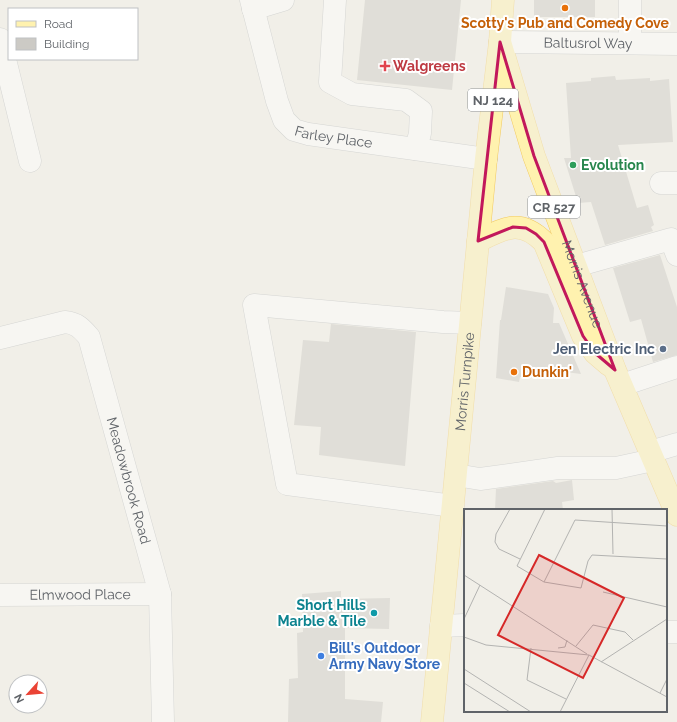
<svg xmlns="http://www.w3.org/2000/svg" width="677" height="722" viewBox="0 0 677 722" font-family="Raleway,sans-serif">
<rect width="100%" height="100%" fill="#f1efe8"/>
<!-- building -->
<path fill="#cccac5" d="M365 0H461L452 90 357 80Z
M534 0H595V17H534Z
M615 76 616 80 650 78V81L669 79 673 142 618 145 637 208 648 205 654 225 651 227 653 231 605 245 591 202 578 203 564 158H571L566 83 591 81V78Z
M660 255 677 307V355L653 362 641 319 630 322 613 268Z
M506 287 548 294 554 308 553 323H559L581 374 550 370V378L520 377 519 382 496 378 500 320H501Z
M331 324 416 332 405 466 319 455 321 427 294 425 303 340 329 342Z
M572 480 574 500 562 502 563 510H495L496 489 553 481 556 483Z
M341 591V599L390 598 389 629 345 628V699L383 702 381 722H288L289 679 298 678 297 633 303 632 302 594Z"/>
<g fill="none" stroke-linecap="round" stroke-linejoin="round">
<!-- minor casing -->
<g stroke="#b5b8bc" stroke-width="23">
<g id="minor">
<path id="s1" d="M251 0 277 101 284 120 294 130 308 134 486 159"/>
<path d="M335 0 330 82 352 94 406 100 421 111 420 133 416 149"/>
<path d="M253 9 283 0"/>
<path d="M0 39 30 161"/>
<path id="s2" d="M500 42 677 44"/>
<path d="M630 43V0"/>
<path d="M661 183H677"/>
<path d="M576 266 671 239 677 255"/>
<path id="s3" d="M0 338 65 322C77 323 82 329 89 337L160 594 163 722"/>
<path d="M622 385 677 367"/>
<path d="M650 452 677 444"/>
<path d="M456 475 480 479 558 468H616L653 460"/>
<path d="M453 506 287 484 254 305 443 322 470 323"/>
<path id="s4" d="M0 595 160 594"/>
<path d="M441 626 465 625"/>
<path d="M666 632H677"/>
</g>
</g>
<!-- major casing -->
<g stroke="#f2c960" stroke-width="23">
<g id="major">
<path id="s5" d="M503 0 500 42 534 156 615 370 677 515"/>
<path d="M478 241C505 228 520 218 544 242L583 336 595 353 609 365"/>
<path id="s6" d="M432 722 486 159 500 42"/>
</g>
</g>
<!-- minor -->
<use href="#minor" stroke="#fff" stroke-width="22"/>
<!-- major -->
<use href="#major" stroke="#fff2af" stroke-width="22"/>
</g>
<!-- marked area -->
<path d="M0 0H677V722H0ZM500 42 534 156 615 370 595 353 583 336 544 242 536 234 526 228 513 227 478 241Z" fill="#f1efe8" fill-opacity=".55" fill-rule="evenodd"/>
<path fill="none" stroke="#c2185b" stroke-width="3" stroke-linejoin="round" d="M500 42 534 156 615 370 595 353 583 336 544 242 536 234 526 228 513 227 478 241Z"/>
<!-- markers -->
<g fill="#e8710a" stroke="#fff" stroke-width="1.5">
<circle cx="565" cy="8" r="4"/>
<circle cx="514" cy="372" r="4"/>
</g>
<path fill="#e0444e" stroke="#fff" stroke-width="1.5" d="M383 60h4v4h4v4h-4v4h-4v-4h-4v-4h4z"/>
<circle fill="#2e9e5b" stroke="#fff" stroke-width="1.5" cx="573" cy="165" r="4"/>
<circle fill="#5c6f8a" stroke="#fff" stroke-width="1.5" cx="663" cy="349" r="4"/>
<circle fill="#0f9aa8" stroke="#fff" stroke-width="1.5" cx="374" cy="613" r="4"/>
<circle fill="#3f7fe0" stroke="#fff" stroke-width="1.5" cx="321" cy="656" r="4"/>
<g text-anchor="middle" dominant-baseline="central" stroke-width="4" stroke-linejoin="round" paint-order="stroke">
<!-- shield labels -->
<g fill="#fff" stroke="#8f9295" stroke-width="1">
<rect x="468" y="89" width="50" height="22" rx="3"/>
<rect x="528" y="196" width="52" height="22" rx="3"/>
</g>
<g font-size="13" font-weight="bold" fill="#5f6368">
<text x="493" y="100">NJ 124</text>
<text x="554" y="207">CR 527</text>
</g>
<!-- food labels -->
<g font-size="14" font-weight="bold" fill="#c56008" stroke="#fff">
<text x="565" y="23">Scotty's Pub and Comedy Cove</text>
<text x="522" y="372" text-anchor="start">Dunkin'</text>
</g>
<!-- street labels -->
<g font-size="14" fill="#5f6368" stroke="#fff">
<text stroke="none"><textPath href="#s2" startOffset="88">Baltusrol Way</textPath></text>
<text stroke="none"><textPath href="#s1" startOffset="179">Farley Place</textPath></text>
<text stroke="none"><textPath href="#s5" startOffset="298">Morris Avenue</textPath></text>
<text stroke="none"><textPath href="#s6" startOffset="342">Morris Turnpike</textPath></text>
<text stroke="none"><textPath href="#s3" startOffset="245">Meadowbrook Road</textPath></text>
<text stroke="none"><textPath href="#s4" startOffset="80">Elmwood Place</textPath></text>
</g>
<!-- health labels -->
<g font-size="14" font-weight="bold" fill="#be3a42" stroke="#fff" text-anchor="start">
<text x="393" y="66">Walgreens</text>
</g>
<!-- leisure labels -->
<g font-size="14" font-weight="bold" fill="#27864d" stroke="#fff" text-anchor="start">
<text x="581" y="165">Evolution</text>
</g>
<!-- service labels -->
<g font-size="14" font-weight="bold" fill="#4e5e75" stroke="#fff" text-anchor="end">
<text x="655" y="349">Jen Electric Inc</text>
</g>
<!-- culture labels -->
<g font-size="14" font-weight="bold" fill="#0d838f" stroke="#fff" text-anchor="end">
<text x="366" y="605">Short Hills<tspan x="366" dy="16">Marble &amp; Tile</tspan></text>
</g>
<!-- shop labels -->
<g font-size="14" font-weight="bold" fill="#366cbe" stroke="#fff" text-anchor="start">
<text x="329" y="648">Bill's Outdoor<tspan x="329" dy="16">Army Navy Store</tspan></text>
</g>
</g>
<!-- overview -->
<g transform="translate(464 509)">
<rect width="203" height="203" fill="#f1efe8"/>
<path fill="none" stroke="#b3b3b1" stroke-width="1" d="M46 0 32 25 31 33 35 40 56 50M81 0 53 57 80 73 117 79 124 52 128 46 203 50M148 0 149 45M0 66 123 145M80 73 111 11 203 17M139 83 203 98M0 110 16 76M0 128 22 136 125 146 203 188M112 137 129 116 161 123 169 131M67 139 63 171 102 190M94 139 101 138 103 131M137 153 203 110M0 160 67 203M0 174 46 203M196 184 203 170M96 203 125 146"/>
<path fill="#d62828" fill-opacity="0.15" stroke="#d62828" stroke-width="2" d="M75 46 160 89 119 169 34 126Z"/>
<rect width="203" height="203" fill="none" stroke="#5f6368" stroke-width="2"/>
</g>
<!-- legend -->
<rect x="8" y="8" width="130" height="52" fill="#ffffff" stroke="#bfc1c3"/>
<rect x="16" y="21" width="20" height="6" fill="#fff2af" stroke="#bfc1c3"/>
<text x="44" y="28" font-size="12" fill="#5f6368">Road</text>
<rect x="16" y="38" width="20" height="12" fill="#cccac5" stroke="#bfc1c3"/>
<text x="44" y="48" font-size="12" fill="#5f6368">Building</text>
<!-- north arrow -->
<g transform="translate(28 694) rotate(243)"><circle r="19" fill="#ffffff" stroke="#bfc1c3"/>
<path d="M0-3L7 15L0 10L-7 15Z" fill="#ea4335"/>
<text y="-6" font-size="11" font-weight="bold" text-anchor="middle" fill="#5f6368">N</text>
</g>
</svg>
